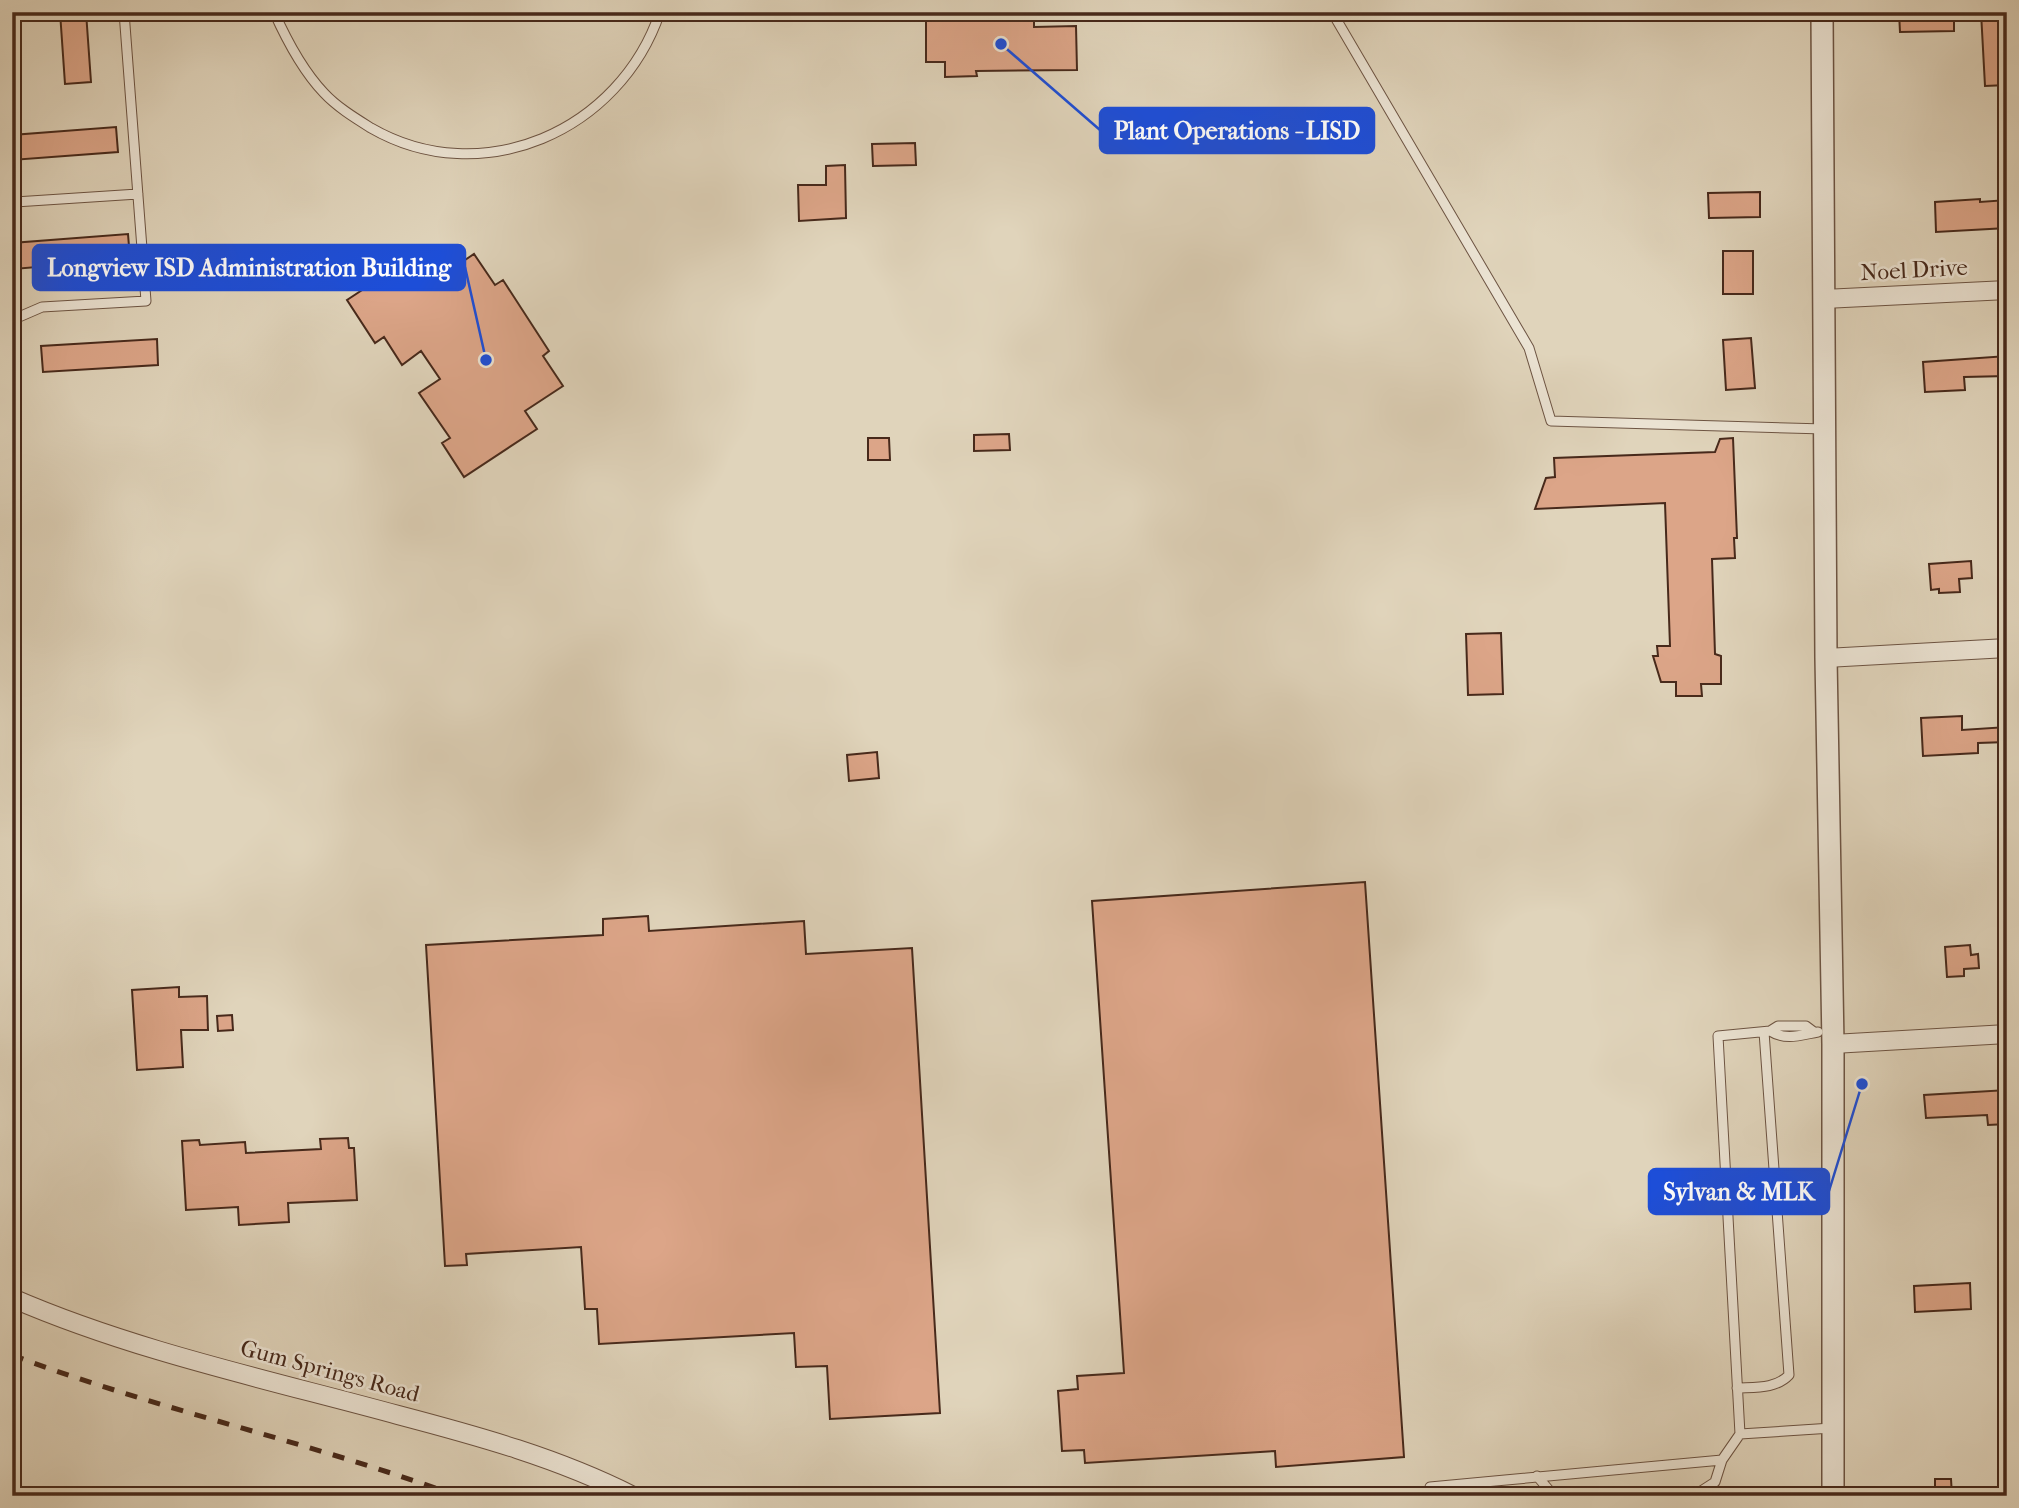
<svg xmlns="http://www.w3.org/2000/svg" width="2019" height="1508" viewBox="0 0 2019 1508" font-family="'IM FELL French Canon',serif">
<rect width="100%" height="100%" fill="#e0d4bb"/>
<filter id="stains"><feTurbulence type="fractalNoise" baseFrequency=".00286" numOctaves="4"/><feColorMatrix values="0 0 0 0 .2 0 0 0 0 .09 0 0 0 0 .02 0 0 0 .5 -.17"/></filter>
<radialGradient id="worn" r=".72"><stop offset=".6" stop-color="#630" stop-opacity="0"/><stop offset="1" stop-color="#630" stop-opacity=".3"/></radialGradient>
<!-- building -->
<path fill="#dca588" stroke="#47291b" stroke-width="2" d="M60 12H86L91 82 65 84Z
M926 12H1034V27L1076 26 1077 70 976 71 977 76 945 77V62H926Z
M1899 12H1954V31L1900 32Z
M1981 12H2007V85L1985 86Z
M116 127 118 152 12 160V135Z
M915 143 916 165 873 166 872 144Z
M845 165 846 218 799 221 798 185H826V166Z
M1760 192V217L1709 218 1708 193Z
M1980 199V202L2007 200V228L1936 232 1935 202Z
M128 234 130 259 14 269 12 243Z
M1723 251H1753V294H1723Z
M420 252 438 278 474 254 495 285 503 280 549 351 543 356 563 386 525 411 537 429 464 477 442 443 450 438 419 393 440 379 421 351 402 365 384 337 375 343 347 300Z
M1751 338 1755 388 1726 390 1723 340Z
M157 339 158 365 43 372 41 346Z
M2007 356V376L1964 377 1965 390 1925 392 1923 362Z
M1009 434 1010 450 974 451V435Z
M868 438H889L890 460H868Z
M1733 438 1737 538H1734L1735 558 1712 559 1715 654 1721 656V684H1701L1702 696H1676V682H1661L1653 656H1658L1657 646H1670L1665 503 1535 509 1546 478 1555 477 1554 458 1715 452 1720 439Z
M1971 561 1972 578 1959 579 1960 592 1939 593V589L1931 590 1929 564Z
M1501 633 1503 694 1468 695 1466 634Z
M1962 716V730L2007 727V742L1978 743V753L1923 756 1921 718Z
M877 752 879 778 849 781 847 755Z
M1365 882 1404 1457 1276 1467 1275 1451 1085 1463 1084 1450 1062 1451 1058 1391 1078 1389 1077 1376 1124 1373 1092 901Z
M648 916 649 931 804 921 806 954 912 948 940 1413 830 1419 827 1366 796 1367 794 1333 599 1344 597 1309H585L581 1247 466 1254 467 1265 445 1266 426 945 603 935V919Z
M1970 945 1971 955 1978 954 1979 968 1964 969V976L1947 977 1945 947Z
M179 987V997L207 996 208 1030H181L183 1067 137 1070 132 990Z
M232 1015 233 1030 218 1031 217 1016Z
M2007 1090V1124L1988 1125 1987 1115 1926 1118 1924 1095Z
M348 1138 349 1148H354L357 1200 288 1203 289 1222 239 1225 238 1207 186 1210 182 1141 199 1140 200 1145 245 1142 246 1153 321 1149 320 1139Z
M1970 1283 1971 1309 1915 1312 1914 1286Z
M1935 1479H1951L1952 1496H1935Z"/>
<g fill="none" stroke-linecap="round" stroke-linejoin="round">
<!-- service casing -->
<g stroke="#6d5443" stroke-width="11">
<path id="service" d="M274 12C287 41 302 70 324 93 337 107 355 118 371 128 482 192 620 131 660 12
M1332 12 1529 348 1551 421 1825 429
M15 202 138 194
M12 320 42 307 146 301 124 12
M1770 1031C1786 1041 1801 1035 1818 1032
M1814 1032 1806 1026H1778L1770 1031 1718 1036 1740 1434 1832 1428
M1737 1388C1755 1387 1776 1389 1789 1375L1764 1032
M1537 1476 1554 1496
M1430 1487 1722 1460 1740 1434
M1660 1496 1698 1493 1715 1482 1722 1460"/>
</g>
<!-- minor casing -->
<g stroke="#6d5443" stroke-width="20">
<path id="minor" d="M1824 299 2007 290
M1826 658 2007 648
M1833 1044 2007 1034
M12 1298C134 1351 270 1380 398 1415 478 1436 558 1458 633 1496"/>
</g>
<!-- tertiary casing -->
<g stroke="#6d5443" stroke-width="24">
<path id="tertiary" d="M1822 12 1826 658 1833 1044V1496"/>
</g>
<!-- service -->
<use href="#service" stroke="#ebe3d3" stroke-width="9"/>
<!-- minor -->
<use href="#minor" stroke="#ebe3d3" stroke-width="18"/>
<!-- tertiary -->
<use href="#tertiary" stroke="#ebe3d3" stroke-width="21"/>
<!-- rail -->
<path stroke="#47291b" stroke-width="5" stroke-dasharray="12 12" stroke-linecap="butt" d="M12 1355C158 1410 311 1442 457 1496"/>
</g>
<g text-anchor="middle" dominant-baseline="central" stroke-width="5" stroke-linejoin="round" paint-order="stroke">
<!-- street labels -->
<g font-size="23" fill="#47291b" stroke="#ebe3d3">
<text transform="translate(1914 270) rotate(-3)">Noel Drive</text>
<text transform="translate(330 1371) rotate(15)">Gum Springs Road</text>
</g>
</g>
<!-- callouts -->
<path fill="none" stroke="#1d4ed8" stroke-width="2.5" d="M1001 44L1100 130M486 360L465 267M1862 1084L1829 1191"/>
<g fill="#1d4ed8" stroke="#ebe3d3" stroke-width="2.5">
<circle cx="1001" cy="44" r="7"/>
<circle cx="486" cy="360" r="7"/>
<circle cx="1862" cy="1084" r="7"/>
</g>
<g fill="#1d4ed8" stroke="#1d4ed8" stroke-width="2.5">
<rect x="1100" y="108" width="274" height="45" rx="7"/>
<rect x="33" y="245" width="432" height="45" rx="7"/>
<rect x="1649" y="1169" width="180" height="45" rx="7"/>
</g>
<g font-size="24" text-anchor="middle" font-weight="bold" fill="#fff">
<text x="1237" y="139">Plant Operations - LISD</text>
<text x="249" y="276">Longview ISD Administration Building</text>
<text x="1739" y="1200">Sylvan &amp; MLK</text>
</g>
<!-- margin -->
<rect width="2019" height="1508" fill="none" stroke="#e0d4bb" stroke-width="42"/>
<rect x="14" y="14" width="1991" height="1480" fill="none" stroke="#47291b" stroke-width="3.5"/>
<rect x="21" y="21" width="1977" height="1466" fill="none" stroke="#47291b" stroke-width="2"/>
<rect width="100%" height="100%" filter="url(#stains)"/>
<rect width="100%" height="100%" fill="url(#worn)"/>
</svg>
